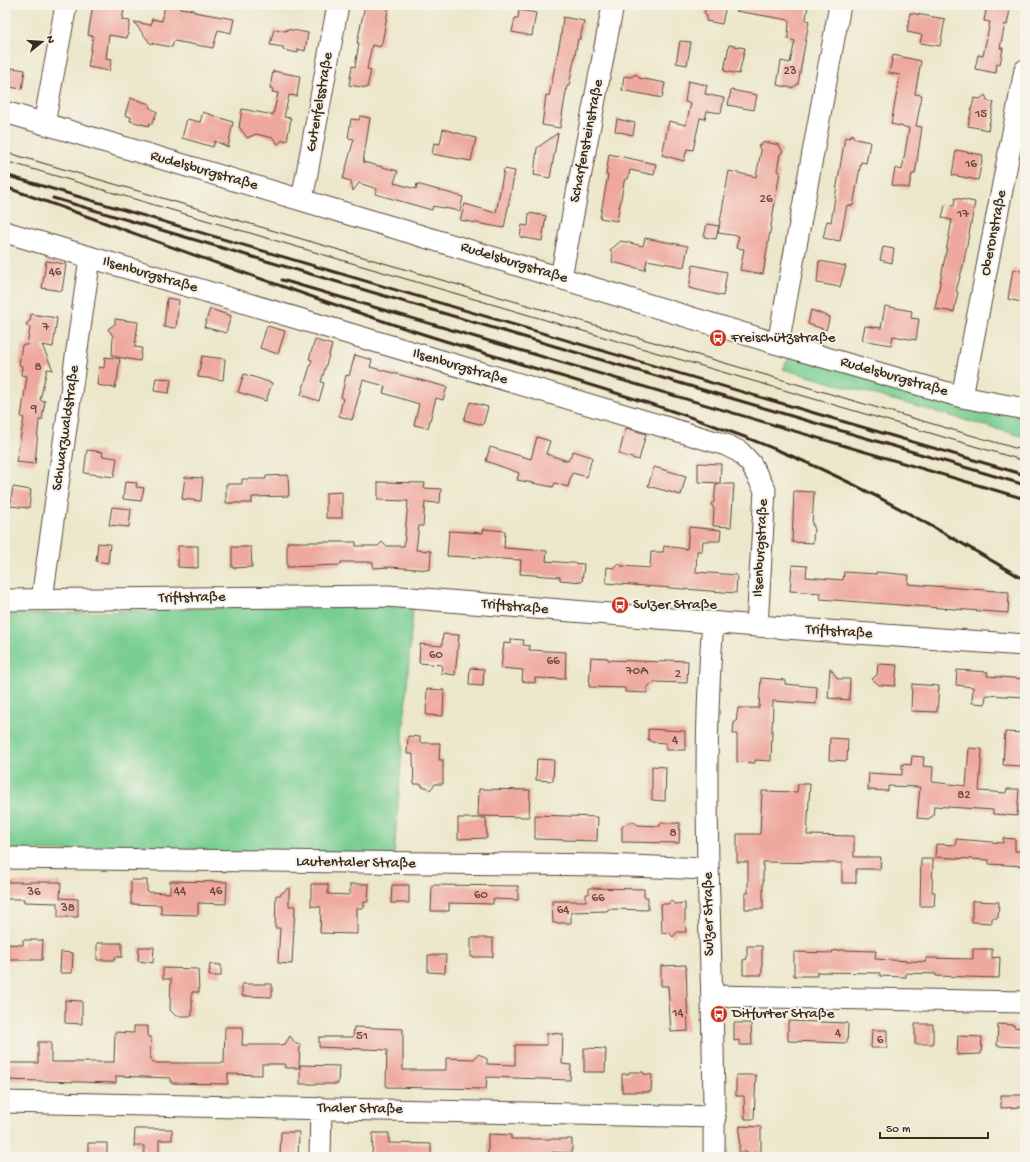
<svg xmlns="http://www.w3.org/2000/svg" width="1030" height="1162" viewBox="0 0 1030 1162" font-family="'Gochi Hand',sans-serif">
<rect width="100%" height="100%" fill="#f7f3e8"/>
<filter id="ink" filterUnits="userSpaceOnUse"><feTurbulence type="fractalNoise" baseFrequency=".025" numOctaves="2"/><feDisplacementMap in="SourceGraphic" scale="8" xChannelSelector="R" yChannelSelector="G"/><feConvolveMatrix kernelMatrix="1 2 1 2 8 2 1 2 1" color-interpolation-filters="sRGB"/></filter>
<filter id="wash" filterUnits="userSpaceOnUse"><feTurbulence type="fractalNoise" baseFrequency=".012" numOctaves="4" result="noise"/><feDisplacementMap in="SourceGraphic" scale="16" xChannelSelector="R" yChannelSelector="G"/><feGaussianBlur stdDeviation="0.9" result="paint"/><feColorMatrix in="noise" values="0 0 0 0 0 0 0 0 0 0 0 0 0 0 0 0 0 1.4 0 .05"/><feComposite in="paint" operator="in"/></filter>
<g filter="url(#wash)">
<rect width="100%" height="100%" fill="#ece7cb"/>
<!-- grass -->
<path fill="#78ce91" stroke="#5a7c58" d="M791 353 1025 416V437L783 369Z
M368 603 413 607 394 856 5 850V615Z"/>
<g id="blocks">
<!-- building -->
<path fill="#efa89d" d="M93 5H125L122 20 130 21 127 38 109 35 106 58 112 59 109 71 88 67 93 36 88 35Z
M165 5H180V8L194 10V12L234 19 231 33 218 30 213 48 174 41 172 47 150 43 134 22 151 25 152 19 162 21Z
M365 5H389L382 43 380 47 372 45 367 69 371 70 367 88 349 85 352 66 355 67 359 43H357Z
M709 5H726L722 24 706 21 707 16 704 12Z
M736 5H808L806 20 809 21 798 84 792 88 777 85 781 61 790 63 795 41 788 39 789 20 736 11Z
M987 5H1011L1007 25 1005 24 1000 48H1003L1000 64 997 63 996 73 975 69 978 55 983 56 990 22 984 21Z
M519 10 536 13 532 36 512 32 515 18H518Z
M910 13 945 19 940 46 920 43 922 35 907 32Z
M563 17 584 21 580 39H578L569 86H567L560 128 542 125 546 95 549 96 561 36Z
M274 29 286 31 287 29 308 33 305 51 298 49V53L283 50V47L270 45Z
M680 41 691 42 687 65 676 63Z
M729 45 745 48 739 74 724 71Z
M893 55 921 61 915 94 922 95 916 126 922 127 915 174H912L909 188 892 185 895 168 902 170 909 128 891 124 900 75 889 73Z
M12 68 25 70 22 89 9 87Z
M273 71 300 76 297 96 289 95 284 117 291 118 287 141 283 140 278 144 273 138 256 134 247 138 239 127 242 109 273 115 278 93 272 92 273 89 270 88Z
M636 74 639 78 665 83 662 98 622 90 624 76 631 77Z
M688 81 707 85 705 94 724 98 721 113 707 111 705 119 700 118 693 150 687 149 684 161 662 155 669 121 686 125 691 103 685 102Z
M731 90 757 95 754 110 728 105Z
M985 95 988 101 994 102 988 130 968 126 974 98 980 99Z
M130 98 150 104 149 107 157 112 152 124 150 123 149 126 130 121 131 117 125 115Z
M203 112 233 122 228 147 215 141 213 147 182 138 187 119 200 122Z
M360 116 370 118 363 162 398 171 394 183 416 189 417 184 463 197 460 211 433 206 432 210 375 194 377 189 359 183 353 191 351 181 343 179 354 139 348 138 351 119 359 120Z
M617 119 635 123 633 135 615 131Z
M443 129 476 138 471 161 432 154 434 143 440 144Z
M558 133 550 178 534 175 537 148Z
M852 134 855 139 870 142 866 163 861 162 853 206 847 205 840 241 823 238 827 221 831 222 845 137 849 138Z
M765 142 779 145 783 152 780 154 777 171 780 172 763 274 740 270 744 249 736 248 739 236 718 233 729 171 756 177 761 151 758 146Z
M956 150 983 155 978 180 952 175Z
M609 154 656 164 654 175 630 170 628 179H625L624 182 617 221 600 218 608 175H606Z
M504 169 515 171 504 228 460 220 465 204 496 213Z
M955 198 975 202 963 266 956 291 958 292 954 312 935 309 952 220 942 218 945 205 954 206Z
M529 213 546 216 542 241 520 237 522 225 528 226Z
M707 224 719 226 716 239 704 237Z
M645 238 688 246 684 267 647 260 645 270 612 262 613 256 610 250 621 241 643 246Z
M883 247 894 249 892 263 880 260Z
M46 261 66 264 62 291 42 288Z
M819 261 846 266 840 287 817 283Z
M693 265 727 272 723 296 689 288Z
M1013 269 1025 272V303L1008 299Z
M167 298 179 300 176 328 164 327Z
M885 306 912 311 911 318 919 319 916 340 893 336 891 345 862 340 865 326 881 328Z
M210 309 231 316 226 333 204 327Z
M811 310 830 317 826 330 808 324Z
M31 314 57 318 53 347 42 345 53 370 47 369 40 400 45 401 42 420H39L35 464 16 462 24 418 21 417 27 376 21 375 22 366 19 365 22 345H27L30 328 26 324 30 321Z
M115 319 138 322 135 347 142 348 140 361 112 356 113 336 108 329 115 324Z
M267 326 285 331 278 354 260 348Z
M315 340 332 345 321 382 324 383 319 401 301 395 312 360 309 359Z
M355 355 372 360 370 367 447 387 443 400 436 398 428 428 414 425 419 404 383 393 385 386 363 380 352 420 339 416 343 398H341L346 375 349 376Z
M202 356 225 359 223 380 198 377Z
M105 357 120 359 117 381 116 382 115 388 97 385 99 367 104 368Z
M244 374 272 383 266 401 238 392Z
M156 378 171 379 169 393 154 391Z
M470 402 488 407 483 425 464 420Z
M626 428 646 434 639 460 619 454Z
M537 437 550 441 546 454 568 461 573 451 592 457 587 477 572 473 568 487 555 483 553 487 517 480 519 473 486 461 490 447 531 459Z
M87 450 103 452 102 456 117 458 114 477 84 473Z
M698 463 721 464 720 483 698 482Z
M654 467 686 476 681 495 648 486Z
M288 475 289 496 252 497V503H226V484H242V479H266V476Z
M185 477 203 478 201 501 182 499Z
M125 482 137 483 136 487 144 488 141 501 123 499Z
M378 482 425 483 424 488 441 489 440 503 425 502 423 526H419L416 550 431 551 430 570 390 567 373 568V562H341V565L287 567V542H356V546H378L382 542 386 546H404L408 501 378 500Z
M716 484H734L731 527 713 526 714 509 711 504 714 502Z
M13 487 31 490 29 508 10 506Z
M794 491 814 492 812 525H814L813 543 792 542Z
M342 492V518H326V493Z
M112 507 131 509 129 527 109 525Z
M689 527 721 530 720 541H703L702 551H697L696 572 737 575 736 593 606 583 607 567 613 568 618 563 622 566 650 568 651 552H663L664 546 687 549Z
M483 529 505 531 504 548 547 551 546 561 584 564 582 582 560 580V577L520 574 521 560 447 556 449 531 483 533Z
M98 543 110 544 108 563 96 561Z
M178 546H198V568L178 567Z
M232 547H251L252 567 232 568Z
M792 565 807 566 806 577 843 580 844 572 876 574V572L909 575 908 584 1009 592 1008 613 820 599 821 593 790 591Z
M443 634 459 635 455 675 441 673 442 665 419 663 420 644 442 646Z
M511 639 524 640 523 645 530 646 529 650 566 652 565 679 535 678V683L522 681 523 670 501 668 504 643 511 644Z
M591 657 608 658V660L666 662V660L688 661 687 683 655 682 647 687V693L625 692V688L589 687Z
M878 664 897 665 895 686 879 685 872 679 877 675Z
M470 668 484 669 483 686 469 685Z
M830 668 838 679H850L849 700 828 698Z
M957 670 988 672 987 676 1025 679V697L986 695 985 704 972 703 973 687 956 685Z
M761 678 785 680V684L817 687 816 704 773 701 771 761 755 760V763L737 762V734H733L734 722H736L738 708H759Z
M912 684 939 686 937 712 911 711Z
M427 689 444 690 443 716 426 715Z
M648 729 685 731V750H666V743L652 742 648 739Z
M1005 732 1023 733 1021 766 1003 765Z
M408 736 420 737V743H440L439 760H443V784H435L430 790 427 787H422V784H414L413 754H407Z
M830 738 848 739 847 761 829 760Z
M969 748 982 749 979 791 1006 793 1007 789H1019L1017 816 993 814V810L934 806 933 816 928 819 917 818 920 787 888 786V791L868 790 869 773 902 775V764L911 765 912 756 924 757 923 766 933 767 932 782 966 786Z
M537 759 554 760 553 781 536 780Z
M652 766 666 767 665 801 652 800Z
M798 784H810L807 835 854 836V857H881L880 869H856V883H842V863L763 862V909H745V893H748V862H737V834H760L762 791 797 792Z
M479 789 530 790 529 817 478 816Z
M535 815 598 817 597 841 535 839Z
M458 818H486L487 838 458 839Z
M630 822H634L638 825 660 826V823H680L679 843 622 842V827Z
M1003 838 1015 839V851H1025V866L989 864V860L935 857 936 844 956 845V839L1003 843Z
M921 859H933L932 892H935L934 906H920Z
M131 880H147V892L170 893V881L227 882 226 904 198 903V915L161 914V905L131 904Z
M5 882H61L60 898 78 899V917H58V903L24 902V899H5Z
M311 884H328V894L350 895V884H369L368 902H364V908H357V934L320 933 321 907 311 906Z
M392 885H409V903H391Z
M432 885 518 886V900L493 899V904L449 903V911H431Z
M289 887V906H295L292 964 278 963 280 928H275L276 895H280Z
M589 888 644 889V897H648V910L608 909 607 911 571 912V923H553L552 901H586V894H589Z
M671 901 675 904 685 903V918L686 932H677L673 937 669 932 662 933 661 904H668Z
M972 901 999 902 998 918H992V923L972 922Z
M471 938H493V957H471Z
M23 940H43L42 960H5V944L23 945Z
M97 943H122V957H115V960H97Z
M747 946H762V975H743V960L747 959Z
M139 947H154L153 963 138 961Z
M973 949H992V958L1000 957 999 978 936 976V974L906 973V977L880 976V973L817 972V976H794V952L832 953V951L841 950 876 951 875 959 926 962V958L973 959Z
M61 952 73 953 72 973H60Z
M428 955H446L445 973 428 972Z
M210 964 221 965V976H209Z
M686 965 688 1031 671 1032 668 986H661V966Z
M163 968 198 969 199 992H192V1016H176L170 1010 171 979H163Z
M242 984H272V997L242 996Z
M65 1000 82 1001V1024L65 1023Z
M788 1021 848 1023 847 1043 788 1041Z
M734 1023H751L752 1045H739V1040L734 1041Z
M915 1024H933V1044H915Z
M998 1024 1014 1025V1027L1022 1028 1021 1047 997 1046Z
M134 1026H148V1037H151L150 1056 153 1063H224L225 1027H243L242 1045H280L285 1044 290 1036 296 1044H300L299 1068H285V1064H262V1075L228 1074V1084L171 1083V1078L116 1076V1083L5 1080V1063H38V1042H51V1062H114L115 1032 134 1033Z
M354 1027 403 1029V1070H446V1058L474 1059 479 1054 487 1059V1064L515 1065V1045H547V1033L563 1034 562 1064 571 1065 570 1080 487 1077 486 1089 386 1087 387 1050 319 1047V1037H353Z
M872 1030H887V1048H871Z
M958 1036 982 1037 981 1054 957 1055Z
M584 1048 606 1049 605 1072H584Z
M300 1065 339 1066 338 1084H300Z
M629 1072H643L644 1074 652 1075 651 1092H622V1074H629Z
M736 1075H756L754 1119H745L744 1096H736Z
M1001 1095H1024V1107L1001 1108Z
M740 1126 761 1127V1152H754L750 1155 746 1152H739Z
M135 1129H172V1140H159V1155H144V1146H134Z
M281 1132H299L298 1157H280Z
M373 1133H389V1143L431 1144V1157L372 1156Z
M488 1134 511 1135V1139H572V1153L553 1152V1157H488Z
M88 1143H107V1157H88Z"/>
</g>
</g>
<g filter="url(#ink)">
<use href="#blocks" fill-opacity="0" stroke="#564638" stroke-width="1"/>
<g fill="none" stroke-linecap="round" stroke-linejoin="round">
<!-- minor casing -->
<g stroke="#564638" stroke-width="23">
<path id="minor" d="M5 112 382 224 778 344 962 397 1025 409
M44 124 66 5
M302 200 338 5
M5 232 726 445 740 452 751 464 765 490 757 626
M561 277 613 5
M778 344 840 5
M962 397 1025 70
M42 599 90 257
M5 600 387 596 757 626 1025 645
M713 623C698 801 716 979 714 1157
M5 858 603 865 708 869
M712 996 1025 1002
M5 1102 715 1117
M320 1157 321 1108"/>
</g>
<!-- minor -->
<use href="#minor" stroke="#fff" stroke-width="21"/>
<!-- tram -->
<path stroke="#3b2a1e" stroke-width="1" d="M5 152 1025 451
M5 161 1025 461"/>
<!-- rail -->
<path stroke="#3b2a1e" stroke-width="3" d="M5 175 1025 475
M5 187C135 233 264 282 395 325 522 367 658 400 782 452 867 487 946 534 1025 580
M53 198 1025 485
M282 280 1025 499"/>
</g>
</g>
<!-- icons -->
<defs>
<g id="bus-disc" transform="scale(0.9)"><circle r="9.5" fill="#c8321e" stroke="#f7f3e8"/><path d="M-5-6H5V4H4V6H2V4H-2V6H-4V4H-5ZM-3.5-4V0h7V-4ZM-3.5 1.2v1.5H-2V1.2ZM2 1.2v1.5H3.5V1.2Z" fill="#fff"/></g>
</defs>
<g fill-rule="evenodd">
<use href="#bus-disc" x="718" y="338"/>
<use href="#bus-disc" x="620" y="605"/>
<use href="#bus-disc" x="719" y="1014"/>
</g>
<g text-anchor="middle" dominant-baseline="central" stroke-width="4" stroke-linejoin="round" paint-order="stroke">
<!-- number labels -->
<g font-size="13" fill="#684a3e">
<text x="790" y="71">23</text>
<text x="981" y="114">15</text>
<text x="971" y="164">16</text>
<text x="766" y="199">26</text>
<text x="963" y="214">17</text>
<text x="55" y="272">46</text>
<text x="46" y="327">7</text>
<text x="38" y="367">8</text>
<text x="34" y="409">9</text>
<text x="436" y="655">60</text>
<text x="553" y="661">66</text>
<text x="637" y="671">70A</text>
<text x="678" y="674">2</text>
<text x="675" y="740">4</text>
<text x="964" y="795">82</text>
<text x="673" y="833">8</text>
<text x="180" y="891">44</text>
<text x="216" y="891">46</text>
<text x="34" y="892">36</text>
<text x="481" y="895">60</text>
<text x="598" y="898">66</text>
<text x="68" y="908">38</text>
<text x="563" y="910">64</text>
<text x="678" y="1013">14</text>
<text x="838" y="1033">4</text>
<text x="362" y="1036">51</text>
<text x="880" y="1040">6</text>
</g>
<!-- street labels -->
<g font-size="15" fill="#3b2a1e" stroke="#f7f3e8">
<text transform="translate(320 102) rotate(-80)">Gutenfelsstraße</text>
<text transform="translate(587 141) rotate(-79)">Scharfensteinstraße</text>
<text transform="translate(204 171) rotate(16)">Rudelsburgstraße</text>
<text transform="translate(994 233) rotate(-79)">Oberonstraße</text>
<text transform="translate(514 263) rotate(17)">Rudelsburgstraße</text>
<text transform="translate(150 275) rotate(16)">Ilsenburgstraße</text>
<text transform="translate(460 367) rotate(16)">Ilsenburgstraße</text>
<text transform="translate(894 377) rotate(16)">Rudelsburgstraße</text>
<text transform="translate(66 428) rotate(-82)">Schwarzwaldstraße</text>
<text transform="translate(761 548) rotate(-87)">Ilsenburgstraße</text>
<text transform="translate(192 598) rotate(-1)">Triftstraße</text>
<text transform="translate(515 607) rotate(5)">Triftstraße</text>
<text transform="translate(839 632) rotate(4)">Triftstraße</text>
<text transform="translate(356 863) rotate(1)">Lautentaler Straße</text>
<text transform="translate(709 914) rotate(-91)">Sulzer Straße</text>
<text transform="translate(360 1109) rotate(1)">Thaler Straße</text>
</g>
<!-- poi labels -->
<g font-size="15" fill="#3b2a1e" stroke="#f7f3e8" text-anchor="start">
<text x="731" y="338">Freischützstraße</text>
<text x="633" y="605">Sulzer Straße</text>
<text x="732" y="1014">Ditfurter Straße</text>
</g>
</g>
<!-- margin -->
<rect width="1030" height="1162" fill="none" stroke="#f7f3e8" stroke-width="20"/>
<!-- north arrow -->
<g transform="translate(42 42) rotate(73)" stroke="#f7f3e8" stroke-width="3" paint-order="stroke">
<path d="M0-3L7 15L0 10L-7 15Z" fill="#3b2a1e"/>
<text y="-6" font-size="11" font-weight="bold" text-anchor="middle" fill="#3b2a1e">N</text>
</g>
<!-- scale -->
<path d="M880 1132v6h108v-6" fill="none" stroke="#3b2a1e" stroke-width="2"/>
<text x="886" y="1132" font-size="12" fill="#3b2a1e" stroke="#f7f3e8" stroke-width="3" paint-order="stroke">50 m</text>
</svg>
